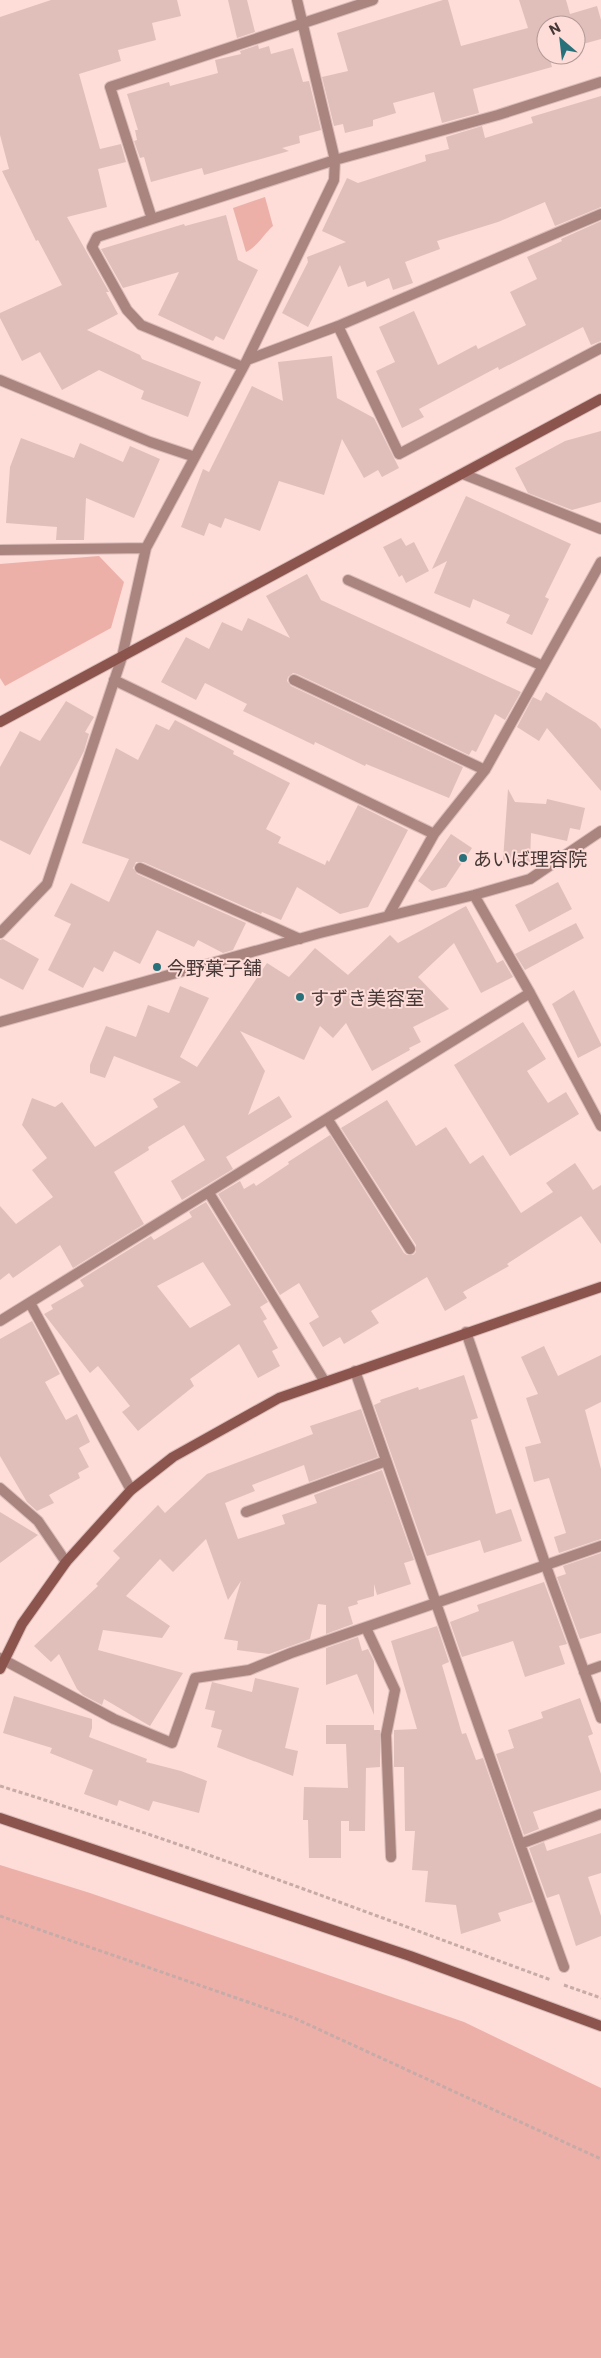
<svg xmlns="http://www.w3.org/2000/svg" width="601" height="2358" viewBox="0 0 601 2358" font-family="Commissioner,'Noto Sans JP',sans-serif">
<rect width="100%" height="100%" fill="#fedcd7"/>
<!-- green -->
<path fill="#ecb0a9" d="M265 197 273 226C263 235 258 246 246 252L233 208Z
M99 556 124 582 111 628 5 686 0 678V564Z
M0 1865 90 1893 464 2022 601 2088V2358H0Z"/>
<!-- building -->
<path fill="#e0bfbb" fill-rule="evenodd" d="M51 0H177L181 16 152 23 156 40 118 50 121 61 79 74 100 149 121 144 126 162 98 169 107 207 67 217 109 292H106L118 314 87 330 140 355 142 359 201 382 188 417 141 399 144 391 99 370 62 390 40 352 22 361 0 318V313L62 285 38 240 36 241 2 171 9 169 0 135V17Z
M228 0H247L255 32 237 38Z
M443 0H448L461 46 528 28 519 0H566L570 14 597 6 601 20V39L576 46V25H546V55H549L552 67 473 89 479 113 442 123 434 92 393 103 396 113 373 120V126L345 133 343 124 334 126 322 77 348 71 337 33Z
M258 45 259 49 269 46 271 54 293 48 303 82 309 81 321 130 299 136 300 143 282 148 289 151 204 175 202 168 151 182 144 157 140 158 134 141 137 140 135 130H138L127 94 169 82 170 86 218 73 215 60 241 54 240 51Z
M601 96V207L555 226 545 202 498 222 437 241 440 249 405 262 413 283 393 290 389 278 367 287 365 281 348 287 340 265 308 327 282 313 308 262 307 257 346 242 322 231 347 178 358 183 426 161 425 155 449 149 446 137 482 126 485 138 533 123 531 117Z
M226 215 238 260 258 270 224 340 216 336 213 341 158 315 179 272 123 288 101 249 184 224 185 226Z
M601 221V341L591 345 583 327 499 370 498 367 419 409 424 417 402 428 376 371 395 362 379 327 414 311 438 365 476 345 478 349 526 325 510 292 537 279 527 257 562 241 561 239Z
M332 356 337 398 374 418 399 468 382 477 378 470 364 478 342 439 324 495 279 481 260 531 225 518 221 528 209 523 204 536 181 527 203 469 209 472 252 386 283 401 278 362Z
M601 431V502L572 510 528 493 515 468 565 441Z
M21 438 74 458 80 443 123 462 130 446 160 459 134 518 86 498 84 540H56L57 527 6 523 10 467Z
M466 496 571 544 545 597 549 599 532 635 506 623 510 615 473 599 470 608 434 593 447 561 432 569Z
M401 538 406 546 414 542 429 571 406 583 402 575 399 577 383 547Z
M307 574 321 600 521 692 505 720 495 714 476 752 472 750 469 755 297 674 293 673 288 677 287 681 291 686 463 767 449 798 366 764 365 766 315 742 314 745 243 711 247 704 205 683 196 700 161 682 186 637 209 649 222 622 242 631 248 618 290 638 266 596Z
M546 692 596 723 601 729V791L547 728 539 741 517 727 533 697 541 701Z
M66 701 94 717 85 732 89 734 84 751 30 855 0 840V767L20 731 40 741Z
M175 720 234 751 233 754 290 783 266 829 281 837 278 843 325 865 327 860 329 862 358 805 408 830 368 907 340 914 297 887 281 920 262 912 261 914 143 862H136L133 868 137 874 246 923 233 950 223 953 198 940 194 947 157 930 140 964 114 951 103 972 94 967 83 988 48 970 71 924 54 916 71 883 109 902 129 859 82 843 116 748 138 760 156 724 169 730Z
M508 789 515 802 546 804 547 799 585 808 580 830 570 828 567 841 531 833 530 862 503 860Z
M451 834 472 848 446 887 432 891 418 881Z
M558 882 572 909 529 932 515 905Z
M466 906 497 963 503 960 513 977 481 993 454 943 418 977 449 1009 413 1027 421 1042 409 1048 410 1050 372 1071 346 1023 333 1038 320 1026 304 1060 240 1031 265 1071 248 1115 279 1096 292 1117 226 1157 233 1169 182 1200 171 1181 205 1160 184 1125 148 1147 149 1150 114 1172 144 1224 73 1268 60 1245 13 1278 9 1273 0 1280V1206L16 1224 53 1197 32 1170 47 1158 22 1125 32 1098 55 1107 62 1102 95 1147 158 1107 153 1099 181 1082 114 1056 105 1078 90 1073V1065L106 1026 136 1037 148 1005 169 1013 180 986 209 998 180 1057 197 1067 267 963 289 977 315 948 348 975 390 935 398 943Z
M576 923 584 938 525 970 515 954Z
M3 939 39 959 23 990 0 978V940Z
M574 990 601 1044V1046L578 1058 552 1004Z
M523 1022 546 1059 527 1071 548 1103 566 1092 579 1114 510 1156 454 1065Z
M387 1100 416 1146 446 1127 470 1164 483 1155 521 1213 553 1192 546 1183 575 1163 593 1190 601 1185V1244L581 1216 507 1264 509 1266 463 1292 467 1298 445 1311 427 1277 371 1311 379 1323 344 1344 340 1337 323 1347 309 1323 319 1317 299 1283 280 1295 218 1194 240 1181 244 1189 254 1183 256 1186 289 1164 288 1162 330 1135 404 1253 407 1255H413L416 1252V1245L341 1128Z
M206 1202 268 1302 260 1307 267 1319 263 1321 278 1348 272 1351 280 1366 258 1378 239 1344 190 1379 194 1386 138 1431 122 1412 130 1406 98 1366 90 1373 44 1314 53 1309 51 1305 84 1286 80 1280 151 1236 154 1240 192 1217 189 1212ZM203 1262 231 1305 190 1328 157 1286Z
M32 1321 60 1374 45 1382 66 1420 77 1414 90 1442 79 1448 89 1467 78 1473 80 1478 49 1495 54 1503 37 1511 27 1502 0 1456V1339Z
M544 1346 558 1376 601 1355V1402L585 1410 601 1469V1539L559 1553 554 1537 566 1533 549 1478 534 1482 525 1447 541 1443 526 1398 538 1394 521 1357Z
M464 1375 478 1418 471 1420 496 1514 511 1509 522 1541 484 1553 480 1540 427 1556 374 1405 381 1402 380 1400 418 1387 419 1390Z
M361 1409 378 1457 309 1482 304 1465 252 1485 255 1491 225 1503 238 1539 285 1524 282 1515 317 1503 314 1495 382 1470 414 1560 404 1563 411 1584 377 1595 374 1584V1596L357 1601 358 1604 348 1607 353 1624 326 1634V1605L318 1604 310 1639 269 1654 237 1650 238 1641 224 1639 241 1581 228 1600 206 1539 173 1572 160 1559 126 1596 170 1626 162 1638 103 1630 98 1650 183 1673 150 1726 104 1699 102 1705 83 1695 77 1689 59 1654 51 1662 34 1646 98 1586 96 1584 120 1558 113 1551 158 1505 165 1513 207 1474 313 1434 310 1426Z
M0 1512 38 1535 0 1563Z
M601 1553V1633L580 1639 557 1577 566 1574 563 1566Z
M544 1582 567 1644 559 1646 565 1664 525 1677 513 1641 462 1657 450 1622 479 1611 477 1605Z
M437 1626 449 1662 442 1665 462 1734 466 1733 476 1760 483 1758 533 1902 498 1913 501 1921 461 1934 456 1905 425 1902 428 1871 412 1870 415 1831H405L404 1767H394V1730L417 1729 391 1641Z
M358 1637 362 1651 368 1649 374 1661V1715L357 1674 326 1685V1648Z
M255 1678 299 1688 285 1748 298 1751 293 1776 217 1747 222 1730 211 1727 215 1711 205 1709 212 1682 252 1692Z
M14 1696 92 1719V1728L89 1737 147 1759 146 1762 181 1771 207 1781 199 1813 153 1801 149 1811 119 1800 117 1806 84 1794 93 1770 50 1753 52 1748 3 1733Z
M580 1698 593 1734 588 1736 601 1774V1790L533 1812 539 1829 524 1835 496 1754 514 1748 508 1730 543 1718 541 1712Z
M326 1725H374V1730H380V1767L366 1768 365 1831H349V1821H341V1858H309L308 1820H303L304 1787 348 1788 346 1744H326Z
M601 1833V1873L588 1877 601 1916V1936L576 1946 559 1894 547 1898 529 1848 544 1842 547 1851Z"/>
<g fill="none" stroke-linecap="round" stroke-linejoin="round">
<!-- street casing -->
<g stroke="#d9bbb7" stroke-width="12">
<path id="street" d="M373 0 110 87 152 219 335 160 498 115 601 82
M152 219 97 237 92 247 127 310 141 325 243 367
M338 326 399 454 601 348
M247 360 338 326 601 214
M0 380 150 442 195 457
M463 474 601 529
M0 550 146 548
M348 580 543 666
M114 680 434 834
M294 680 485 770
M140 868 300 939
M474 895 530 993 601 1126
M388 916 434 834 485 770 601 562
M0 933 47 884 122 657 146 548 247 360 334 180 335 160 297 0
M0 1022 320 933 474 895 530 879 601 831
M328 1120 410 1249
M209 1193 325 1382
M30 1303 131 1490
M0 1321 530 993
M466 1332 546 1566 601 1718
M355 1371 520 1844 601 1814
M0 1488 38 1521 66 1562
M246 1512 386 1461
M366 1628 395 1690 386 1735 391 1857
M0 1658 114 1719 172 1743 195 1678 249 1670 291 1653 601 1546
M584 1672 601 1666
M520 1844 564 1967"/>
</g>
<!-- secondary casing -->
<g stroke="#d9bbb7" stroke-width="12">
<path id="secondary" d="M0 722 601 399
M0 1669 22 1624 66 1562 131 1490 173 1457 279 1398 601 1287
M0 1818 410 1956 601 2026"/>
</g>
<!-- path -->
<path stroke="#c6aba7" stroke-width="3" stroke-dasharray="4 2.5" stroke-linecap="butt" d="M0 1786C186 1843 368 1913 551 1980
M0 1916 294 2018 601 2159
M564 1985 601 1998"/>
<!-- street -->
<use href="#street" stroke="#aa847f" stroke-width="10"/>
<!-- secondary -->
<use href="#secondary" stroke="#8b554e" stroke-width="10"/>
</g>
<!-- markers -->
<g fill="#28717a" stroke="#fedcd7" stroke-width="2">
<circle cx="463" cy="858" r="5"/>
<circle cx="157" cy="967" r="5"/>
<circle cx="300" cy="997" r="5"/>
</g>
<g text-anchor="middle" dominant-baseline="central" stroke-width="4" stroke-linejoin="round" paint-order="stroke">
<!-- poi labels -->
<g font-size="19" fill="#453836" stroke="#fedcd7" text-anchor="start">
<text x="473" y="858">あいば理容院</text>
<text x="167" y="967">今野菓子舗</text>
<text x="310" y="997">すずき美容室</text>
</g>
</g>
<!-- north arrow -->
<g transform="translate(561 40) rotate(332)"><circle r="24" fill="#fedcd7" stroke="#b49a97"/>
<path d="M0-4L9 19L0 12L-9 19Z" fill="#28717a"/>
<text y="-8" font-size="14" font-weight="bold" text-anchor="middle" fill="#453836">N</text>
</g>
</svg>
